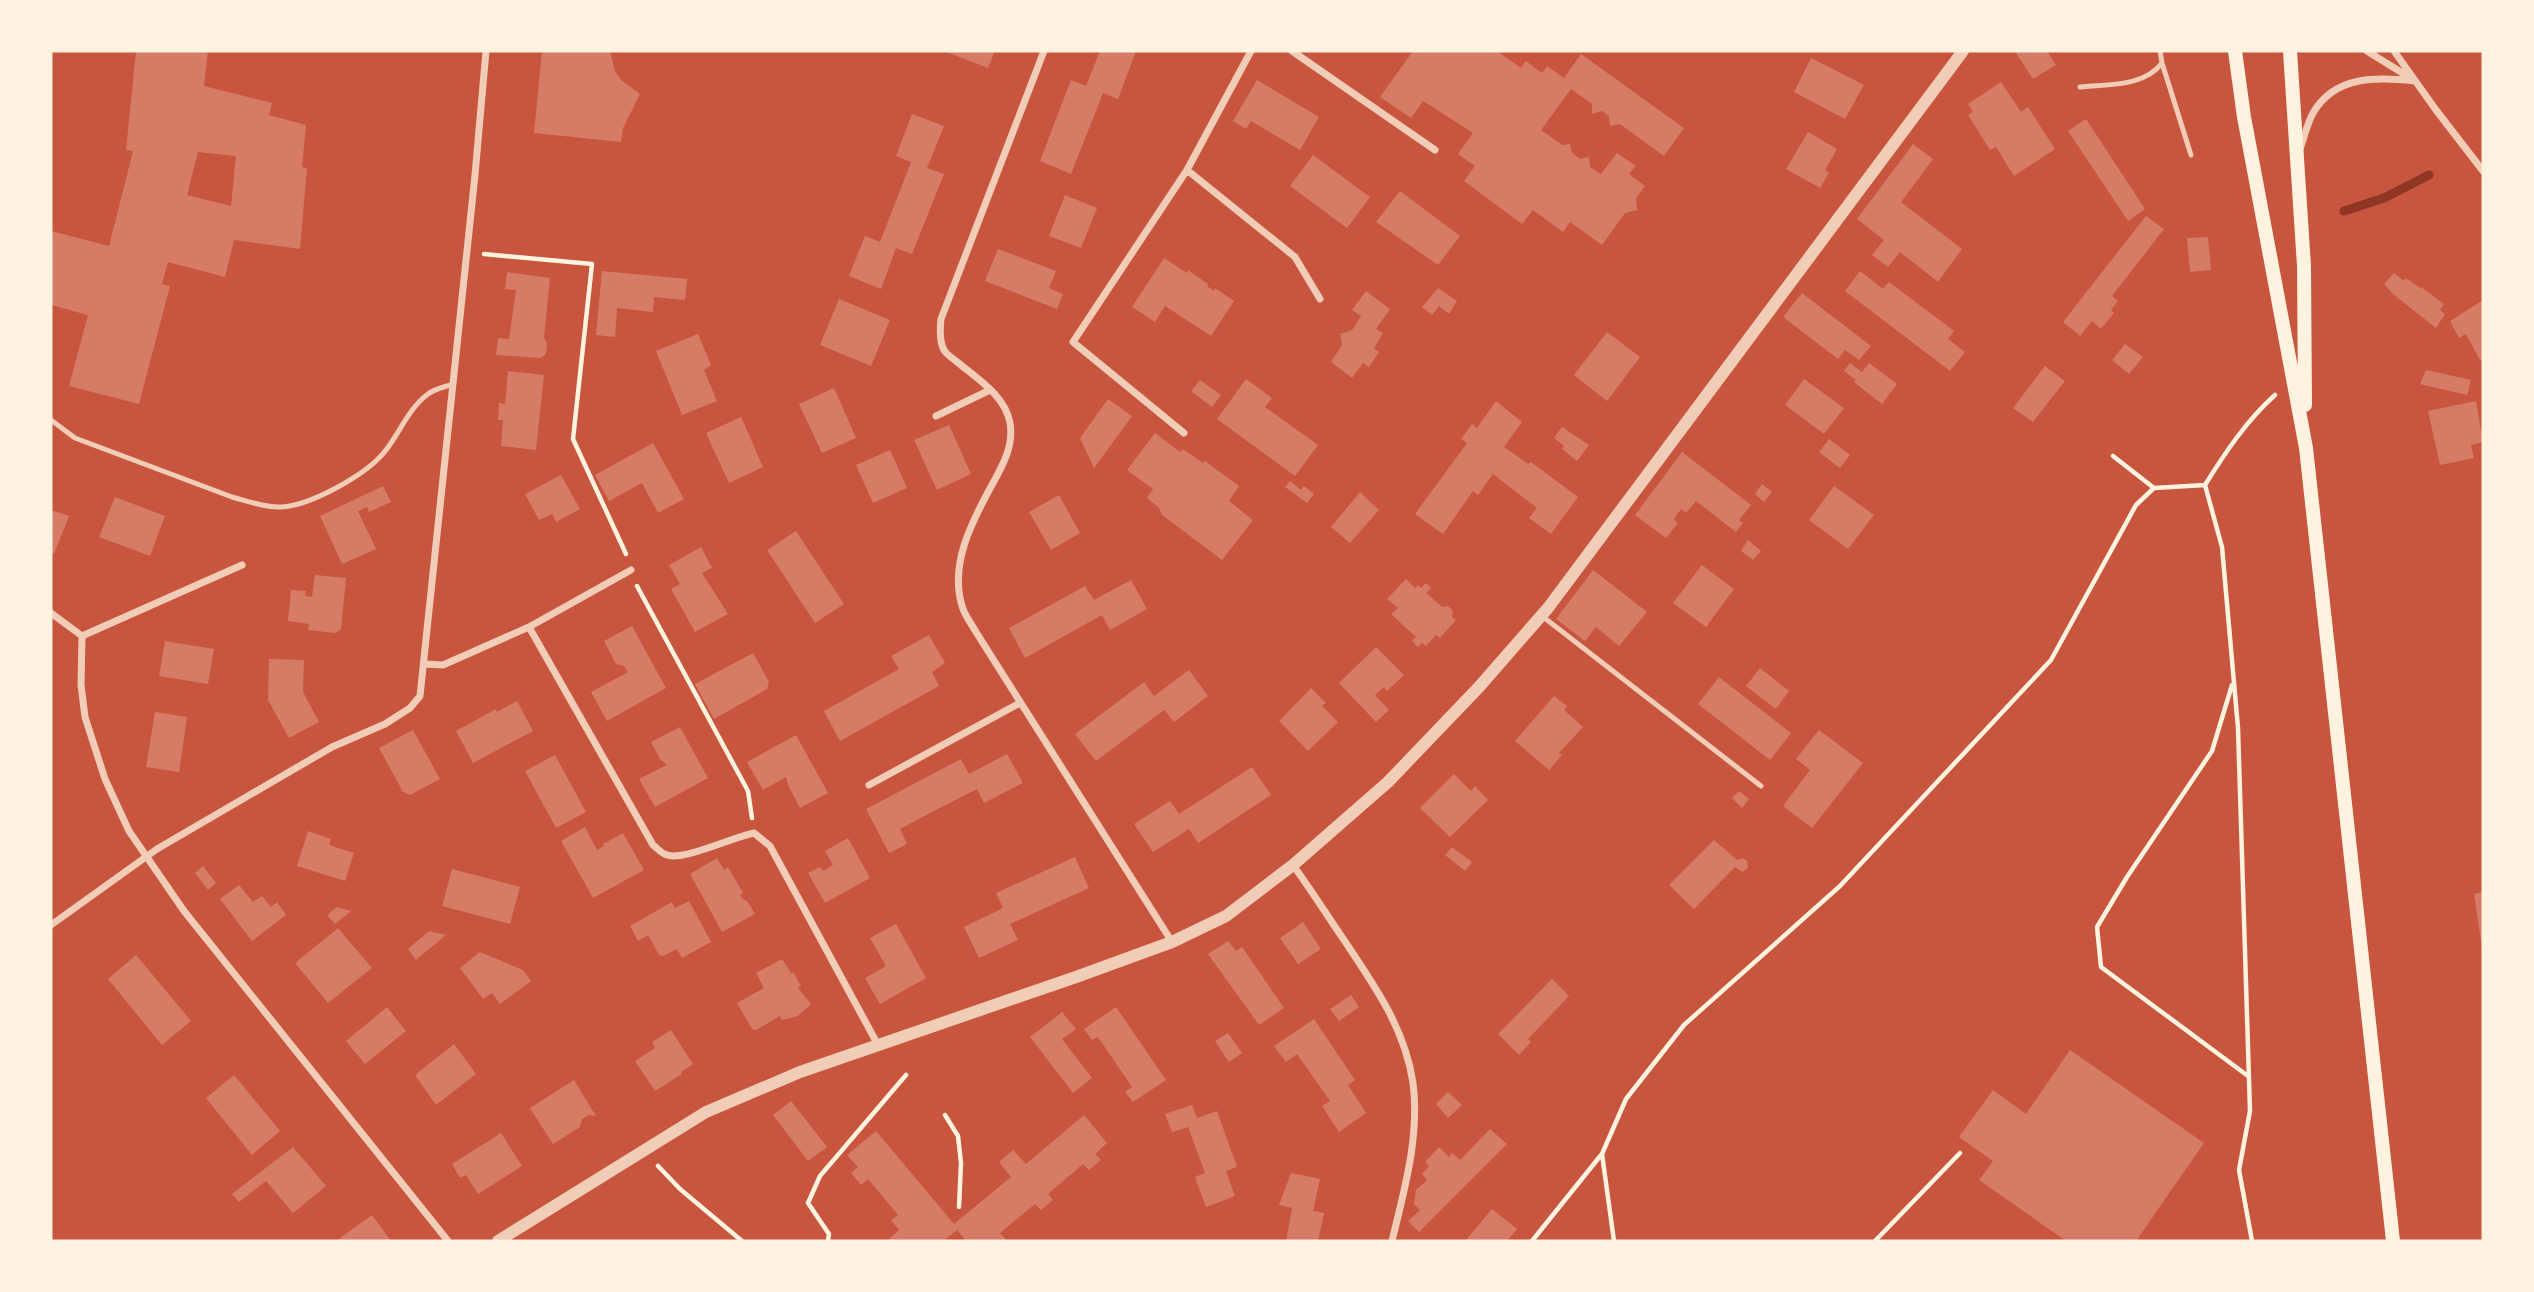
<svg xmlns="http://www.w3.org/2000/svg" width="2534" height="1292" viewBox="0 0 2534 1292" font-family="Roboto,sans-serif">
<rect width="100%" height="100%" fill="#c8553d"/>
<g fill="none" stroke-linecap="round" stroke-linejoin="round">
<!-- stream -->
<path stroke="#8f3625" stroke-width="9" d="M2344 211 2384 198 2429 175"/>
</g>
<!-- building -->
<path fill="#d67c66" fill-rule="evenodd" d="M136 51H208L204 86 272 103 269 115 306 125 302 167 307 168 300 249 234 240 225 277 168 262 162 284 170 286 139 404 69 386 88 315 51 305V231L109 246 133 151 126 150ZM198 152 236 156 231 206 187 195Z
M542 51H610L615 71 621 80 640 94 623 128 621 142 534 133Z
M944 51H995L988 68Z
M1100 51H1136L1118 99 1103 93 1071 174 1040 161 1071 80 1086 86Z
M1413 51H1497L1521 68 1526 61 1542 73 1547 66 1564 78 1581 54 1684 128 1664 156 1620 124 1610 126 1609 116 1602 111 1592 114V104L1571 89 1541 130 1562 145 1570 144 1572 153 1580 159 1589 157 1590 167 1601 174 1617 153 1636 166 1629 174 1645 186 1636 198 1637 210 1625 213 1602 245 1570 222 1563 232 1533 210 1522 224 1464 181 1475 166 1458 154 1473 133 1423 101 1411 118 1380 97Z
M2019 51H2047L2056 65 2033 79 2016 53Z
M1811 58 1864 85 1845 119 1794 92Z
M1257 80 1319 117 1300 150 1251 121 1246 129 1233 121Z
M2001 82 2021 112 2028 107 2055 149 2014 176 1996 147 1990 150 1968 115 1973 112 1968 104Z
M912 114 944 126 927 168 944 174 912 254 896 248 881 289 849 276 865 236 880 242 911 162 896 156Z
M2086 119 2145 209 2128 221 2068 131Z
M1808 132 1837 149 1825 170 1829 173 1820 188 1786 169Z
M1913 144 1933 159 1901 202 1962 249 1938 282 1900 252 1888 267 1872 255 1884 240 1857 219Z
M1313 155 1370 197 1347 228 1290 186Z
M1400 191 1460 236 1438 265 1376 222Z
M1065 195 1097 208 1081 248 1049 236Z
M2146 216 2164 229 2112 296 2118 301 2111 310 2114 313 2101 329 2092 321 2080 336 2063 322Z
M2208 237 2211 270 2190 272 2187 238Z
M998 249 1056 271 1049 288 1063 294 1057 309 985 281Z
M1164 258 1187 273 1188 270 1208 284 1207 286 1214 291 1215 288 1234 301 1211 336 1165 306 1155 322 1132 307Z
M602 271 687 279 685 300 654 297 653 312 617 308 615 337 596 335Z
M1860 271 1883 289 1889 282 1954 331 1948 339 1965 352 1950 371 1845 291Z
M507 272 550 278 544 338 547 343 546 354 541 358 496 355 498 338 509 339 516 290 505 289Z
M2394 273 2404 281 2406 278 2420 288 2421 287 2444 304 2440 310 2445 314 2436 328 2393 294 2384 284Z
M1438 288 1457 301 1449 314 1439 306 1432 315 1422 307Z
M1366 291 1390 309 1376 329 1383 333 1374 348 1379 352 1369 367 1363 363 1352 378 1331 362 1342 345 1340 334 1352 330 1361 316 1352 310Z
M1802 293 1871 346 1859 360 1845 350 1838 359 1783 317Z
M839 299 890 320 871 366 820 345Z
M2483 300V359L2480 360 2466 334 2459 338 2450 321Z
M1607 332 1640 357 1607 401 1574 375Z
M698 334 711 365 704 370 717 401 682 415 656 351Z
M2125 344 2143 357 2129 374 2112 360Z
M1850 363 1862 372 1869 363 1897 384 1882 404 1854 382 1856 380 1844 371Z
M2045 366 2065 381 2033 422 2013 408Z
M2426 370 2471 380 2467 395 2420 384Z
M508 371 544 375 536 450 501 446 503 420H498L499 403 505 404Z
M1246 379 1272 398 1265 407 1318 445 1295 476 1217 419Z
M1804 379 1844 408 1824 434 1785 405Z
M1200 380 1221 395 1212 407 1191 391Z
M834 388 856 438 822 453 799 404Z
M1108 399 1132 416 1094 468 1080 438Z
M1496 401 1522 422 1504 447 1528 464 1531 462 1578 497 1551 534 1529 518 1537 508 1493 474 1478 495 1473 491 1443 534 1415 514 1467 443 1461 439 1472 424 1477 428Z
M2476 401 2483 442 2471 445 2474 458 2440 465 2428 411Z
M741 417 763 467 729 483 706 433Z
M949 425 971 474 937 490 914 440Z
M1562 427 1589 445 1577 461 1562 449 1564 446 1554 438Z
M1155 433 1180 452 1183 449 1203 463 1205 461 1239 486 1229 501 1253 520 1222 560 1162 515 1159 508 1147 498 1153 489 1127 470Z
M1829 439 1850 455 1840 468 1819 452Z
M653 443 684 499 658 513 642 483 609 501 595 475Z
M890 450 907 488 873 503 856 465Z
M1682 452 1751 505 1739 520 1743 523 1736 532 1696 501 1686 513 1681 509 1674 519 1678 523 1666 538 1635 515Z
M561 475 580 509 556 522 552 514 539 520 525 494Z
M1290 481 1301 490 1304 486 1314 494 1307 503 1285 487Z
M1762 484 1772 492 1764 502 1755 494Z
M383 486 391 502 369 512 367 507 358 511 376 549 342 564 320 516Z
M1834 486 1874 515 1848 549 1809 520Z
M1360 492 1379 510 1350 543 1331 527Z
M1059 495 1080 533 1051 550 1029 512Z
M115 497 165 516 150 556 99 537Z
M51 510 69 516 54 554 51 553Z
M796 531 844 604 815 623 767 550Z
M1748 540 1761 551 1753 560 1741 551Z
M701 547 712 568 702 573 728 614 695 632 671 589 680 584 669 565Z
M1702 565 1734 589 1706 627 1673 603Z
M1593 570 1647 612 1619 646 1596 627 1585 641 1556 619Z
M315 575 346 578 341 629 335 633 308 630 309 624 288 621 291 590 306 591 305 596 312 597Z
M1406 579 1415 588 1418 585 1421 588 1426 583 1431 588 1426 593 1442 607 1448 606 1453 611 1452 617 1456 620 1440 638 1436 635 1426 646 1422 643 1418 647 1412 641 1416 637 1391 614 1398 608 1387 599Z
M1131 580 1147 609 1110 630 1102 615 1025 658 1009 628 1085 586 1094 600Z
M632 626 666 688 607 721 591 692 628 672 624 666 616 664 604 641Z
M929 635 945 663 932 672 939 686 840 741 824 711 899 669 891 656Z
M165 641 214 649 208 684 159 676Z
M1376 647 1404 675 1387 691 1384 687 1375 695 1389 710 1376 722 1339 683Z
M753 653 769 682 767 689 714 719 695 684Z
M269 659 304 660 303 692 319 722 289 738 268 700Z
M1760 668 1789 691 1776 709 1746 686Z
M1189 670 1208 696 1174 722 1164 710 1096 761 1075 734 1144 682 1154 696Z
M1719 677 1791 733 1770 760 1698 704Z
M1311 688 1326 703 1322 706 1338 722 1308 751 1279 721Z
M1554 696 1567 706 1564 710 1583 727 1559 753 1562 755 1549 770 1515 741Z
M517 701 533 731 473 763 456 731 496 709 497 712Z
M155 712 187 717 179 772 146 767Z
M680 727 708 778 655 807 639 779 667 765 660 759 651 742Z
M413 730 440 779 410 795 403 792 379 748Z
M1819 730 1863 763 1812 828 1783 806 1810 770 1796 759Z
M796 735 828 793 800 808 788 785 786 777 763 790 747 762Z
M1007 754 1023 783 984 803 977 789 934 811 900 829 907 844 889 853 866 809 961 759 969 774Z
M555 755 586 812 556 828 525 771Z
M1252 767 1271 795 1198 843 1189 829 1153 852 1134 824 1170 801 1179 814Z
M1454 774 1471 791 1475 786 1488 800 1450 837 1420 808Z
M1739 791 1749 799 1742 808 1732 798Z
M585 827 597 850 604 846 603 844 623 833 644 870 593 898 561 841Z
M308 831 331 839 329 845 354 853 345 881 297 866Z
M848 838 870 878 825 903 808 873 820 867 823 871 833 865 825 851Z
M1714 840 1737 860 1743 858 1747 861 1748 868 1742 872 1735 867 1694 909 1669 885Z
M1452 847 1472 862 1465 871 1445 855Z
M1075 857 1089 888 1010 924 1018 940 979 958 964 927 1003 908 996 893Z
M717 858 724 870 728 867 743 893 740 895 744 900 747 901 755 914 722 932 690 874Z
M203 866 216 883 208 890 195 873Z
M452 869 520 887 510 924 442 906Z
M239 885 253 902 262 896 271 907 277 902 286 915 252 941 220 899Z
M2483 892V948H2482L2474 894Z
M689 901 711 942 682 958 677 949 663 956 659 955 648 935 638 941 630 926 672 902 675 908Z
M337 907 351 911 335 924 327 915Z
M1303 922 1321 949 1298 964 1280 938Z
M896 924 926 978 880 1004 865 978 886 966 870 938Z
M338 928 372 968 328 1003 295 963Z
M429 931 446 935 416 960 408 949Z
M1228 941 1236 951 1242 947 1284 1008 1259 1025 1208 954Z
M480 952 523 970 531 981 500 1004 492 993 483 999 460 968Z
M136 955 191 1021 162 1045 108 979Z
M782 959 791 973 793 972 801 986 798 988 811 1004 798 1016 782 1020 780 1016 756 1030 752 1029 737 1003 764 988 756 973Z
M1552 979 1569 996 1528 1039 1531 1042 1519 1055 1498 1034Z
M1351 995 1359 1007 1339 1021 1330 1009Z
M387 1007 406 1031 365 1064 346 1041Z
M1116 1007 1166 1080 1133 1102 1125 1092 1132 1087 1098 1037 1092 1040 1084 1029Z
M1062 1012 1076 1029 1062 1039 1092 1078 1073 1093 1030 1037Z
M1314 1019 1355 1080 1348 1085 1366 1113 1339 1132 1322 1106 1330 1101 1297 1054 1286 1062 1274 1046Z
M671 1030 693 1064 681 1072 682 1074 655 1091 635 1061 655 1048 652 1042Z
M1228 1033 1242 1053 1229 1062 1215 1041Z
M454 1044 476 1074 436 1105 415 1075Z
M2070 1050 2204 1143 2136 1241H2066L1979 1180 1993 1161 1959 1137 1993 1090 2026 1114Z
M234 1075 280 1131 252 1155 206 1098Z
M574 1080 596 1116 589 1115 582 1119 580 1127 553 1144 530 1108Z
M1448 1092 1462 1105 1448 1118 1436 1104Z
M791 1101 827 1147 808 1161 773 1115Z
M1192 1105 1197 1118 1217 1111 1237 1167 1226 1171 1235 1196 1206 1207 1195 1177 1205 1173 1188 1127 1172 1132 1165 1114Z
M1084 1115 1107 1143 1095 1154 1101 1160 1089 1170 1083 1164 1048 1194 1053 1200 1041 1210 1035 1204 1000 1233 1006 1239 1004 1241H966L957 1230 943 1241H887L899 1230 891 1220 898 1215 868 1179 861 1185 851 1173 858 1167 847 1155 876 1131 954 1224 1011 1177 999 1162 1013 1150 1026 1164Z
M1490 1129 1507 1144 1419 1232 1408 1221 1420 1210 1414 1204 1416 1190 1427 1180 1422 1174 1429 1166 1425 1162 1439 1147 1449 1157 1452 1153 1460 1160Z
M501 1133 522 1166 478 1194 466 1175 460 1178 452 1164Z
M293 1147 326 1186 293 1213 266 1181 239 1202 232 1194Z
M1291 1173 1320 1179 1313 1211 1324 1213 1318 1241H1286L1292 1208 1279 1205Z
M1492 1209 1517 1229 1507 1241H1465Z
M372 1215 391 1241H336Z"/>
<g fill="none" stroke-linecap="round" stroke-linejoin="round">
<!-- path -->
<path stroke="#fff3e0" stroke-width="4.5" d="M484 254 592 264 573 439 626 554
M2113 456 2154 488
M2205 485C2225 453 2246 421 2275 395
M637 586 748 791 752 818
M2232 685 2212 751 2127 877 2097 927 2101 967 2248 1076
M945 1115 958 1136 961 1163 959 1207
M658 1166 680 1189 742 1241
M828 1241 829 1234 808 1203 820 1176 906 1075
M1532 1241 1601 1155
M1614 1241 1602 1154 1626 1099 1684 1025 1840 886 2051 660 2136 505 2154 488 2205 485 2222 547 2238 728 2250 1111 2239 1170 2252 1241
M1875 1241 1960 1153"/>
<!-- service -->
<path stroke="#f1ccb7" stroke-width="5" d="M2162 63 2191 155
M2080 87C2108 84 2144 87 2162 63L2160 51
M51 420 75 438 232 497C247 501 263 507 279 507 309 507 368 474 386 450 400 432 409 408 428 394 434 389 445 387 453 384
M1542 616 1761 786"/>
<!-- minor -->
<path stroke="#f1ccb7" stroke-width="7" d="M1044 51 941 319C940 328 939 341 944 350 946 354 952 358 956 361 976 378 1005 395 1010 423 1014 445 1003 465 993 483 972 521 948 566 963 609 966 617 972 625 976 632L1172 942
M1292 51 1435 150
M2367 51 2412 79
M2394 51 2436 110 2483 171
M2300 149C2304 138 2307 124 2313 113 2335 75 2377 77 2415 81
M1187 170 1295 257 1320 299
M936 416 990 390
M1184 433 1073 342 1187 170 1251 51
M51 613 82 636 81 685 85 717 105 779 129 831 184 911 448 1241
M529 627 653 845C657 848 662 854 667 855 683 861 733 837 754 833L770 846 878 1045
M82 636 242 565
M424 664 443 665 529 627 631 570
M869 785 1020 703
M1293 865C1311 890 1327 915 1344 940 1374 985 1405 1028 1413 1083 1420 1136 1404 1191 1392 1241
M51 925 157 849 332 747 385 724 410 708 420 696 475 175 486 51"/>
<!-- tertiary -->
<path stroke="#f1ccb7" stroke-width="12" d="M498 1241 706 1112 800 1072 1076 977 1172 942 1226 916 1293 865 1388 782 1479 687 1548 608 1963 51"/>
<!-- secondary -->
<path stroke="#fff3e0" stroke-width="14" d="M2235 51 2244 117 2306 448 2393 1241
M2290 51 2304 266 2305 405"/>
</g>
<!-- border -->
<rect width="2534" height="1292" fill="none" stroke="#fff3e0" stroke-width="105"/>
</svg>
